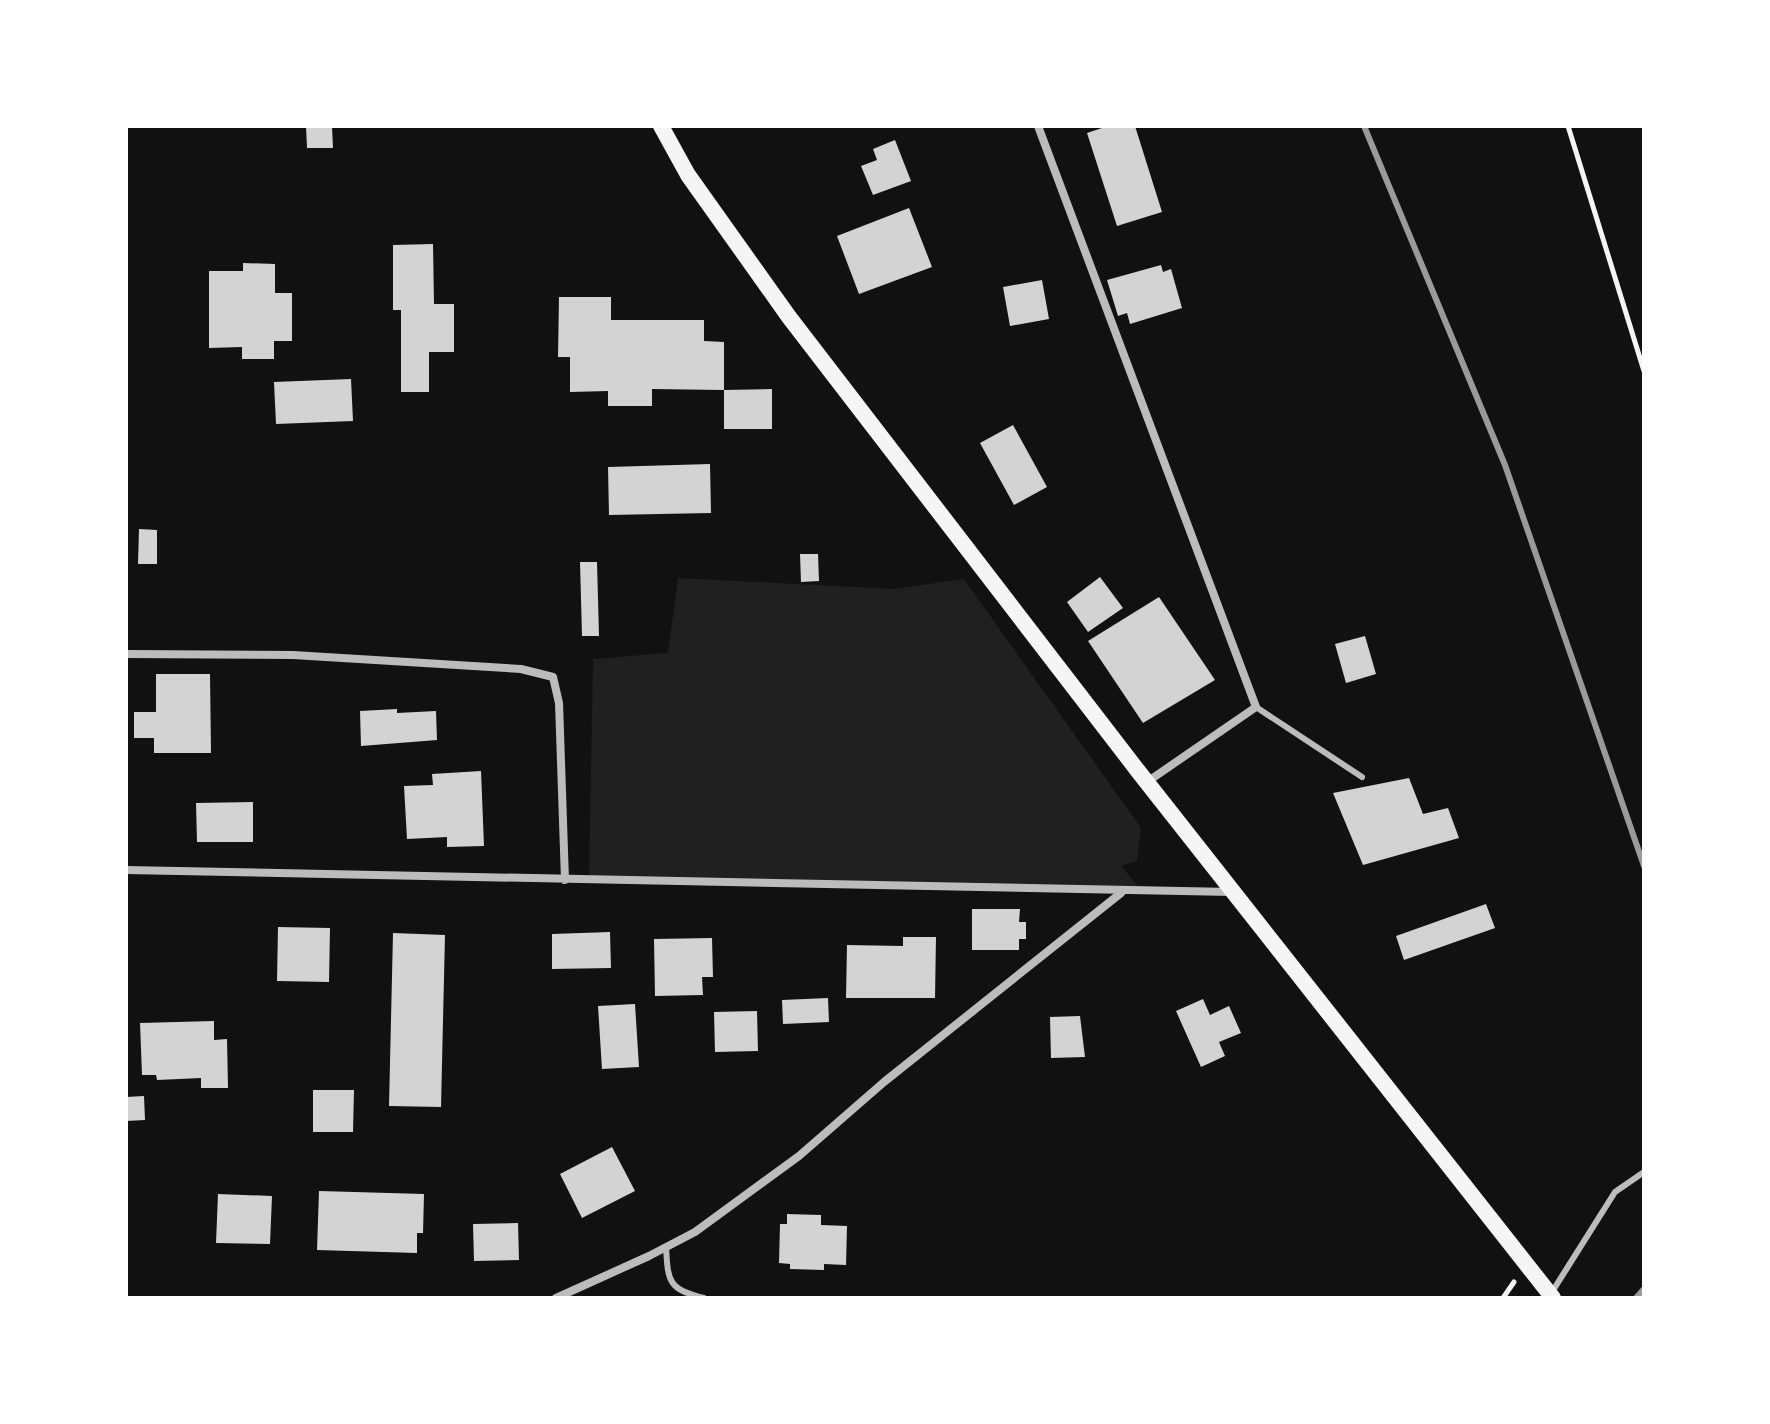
<svg xmlns="http://www.w3.org/2000/svg" width="1770" height="1424" viewBox="0 0 1770 1424" font-family="Mulish,sans-serif">
<rect width="100%" height="100%" fill="#111"/>
<!-- green -->
<path fill="#202020" d="M678 578 894 589 964 579 1141 828 1137 861 1121 866 1143 892 589 880 593 659 668 653Z"/>
<!-- building -->
<path fill="#d3d3d3" d="M306 126H332L333 148H307Z
M1108 126H1135L1162 212 1117 226 1087 133Z
M895 140 911 181 873 195 861 166 877 160 873 149Z
M909 208 932 267 859 294 837 236Z
M433 244 434 304H454V352H429V392H401V310H393V245Z
M243 263 275 264V293H292V341H274V359H242V347L209 348V271H243Z
M1161 265 1163 272 1171 269 1182 308 1130 324 1127 313 1118 316 1107 280Z
M1042 280 1049 319 1010 326 1003 287Z
M559 297H611V320H704V341L724 342V390L652 389V406H608V391L570 392V357H558Z
M351 379 353 421 276 424 274 382Z
M772 389V429H724V390Z
M1013 425 1047 487 1014 505 980 443Z
M710 464 711 513 609 515 608 467Z
M139 529 157 530V564H138Z
M800 554H818L819 581 801 582Z
M580 562H597L599 636H582Z
M1100 577 1123 608 1088 632 1067 602Z
M1159 597 1215 680 1143 723 1088 641Z
M1365 636 1376 674 1346 683 1335 644Z
M156 674H210L211 753H154V738H134V712H156Z
M397 709V713L436 711 437 740 361 746 360 711Z
M481 771 484 846 447 847V837L407 839 404 786 433 785 432 774Z
M1409 778 1423 814 1448 808 1459 838 1363 865 1333 793Z
M253 802V842H197L196 803Z
M1486 904 1495 928 1404 960 1396 936Z
M972 909H1020L1019 922H1026V939H1019V950H972Z
M278 927 330 928 329 982 277 981Z
M610 932 611 968 552 969V934Z
M393 933 445 935 441 1107 389 1106Z
M903 937H936L935 998H846L847 945 903 946Z
M712 938 713 977H702L703 995 655 996 654 939Z
M828 998 829 1022 783 1024 782 1000Z
M1203 999 1210 1015 1229 1006 1241 1033 1219 1042 1225 1056 1201 1067 1176 1011Z
M635 1004 639 1067 602 1069 598 1006Z
M757 1011 758 1051 715 1052 714 1012Z
M1080 1016 1085 1057 1051 1058 1050 1017Z
M214 1021V1040L227 1039 228 1088H201V1078L157 1080 156 1075H142L140 1023Z
M313 1090H354L353 1132H313Z
M144 1096 145 1120 126 1121V1097Z
M612 1147 635 1191 582 1218 560 1174Z
M319 1191 424 1194 423 1233H417V1253L317 1250Z
M218 1194 272 1196 270 1244 216 1243Z
M787 1214 821 1215V1225L847 1226 846 1265 824 1264V1270L790 1269V1264L779 1263 780 1224H787Z
M518 1223 519 1260 474 1261 473 1224Z"/>
<g fill="none" stroke-linecap="round" stroke-linejoin="round">
<!-- path -->
<path stroke="#f5f5f5" stroke-width="5" d="M1568 126 1644 371
M1503 1298 1514 1282"/>
<!-- service -->
<path stroke="#bcbcbc" stroke-width="6" d="M1256 707 1362 777
M666 1247C668 1282 668 1289 704 1298
M1552 1292 1615 1192 1644 1172"/>
<!-- minor -->
<path stroke="#bcbcbc" stroke-width="8" d="M1038 126 1256 707 1147 782
M126 654 293 655 521 669 553 677 559 703 565 880
M126 870 1232 892
M556 1298 649 1256 695 1232 799 1156 884 1082 1121 893"/>
<!-- secondary -->
<path stroke="#f5f5f5" stroke-width="16" d="M661 126 688 175 789 317 1138 771 1553 1298"/>
<!-- rail -->
<path stroke="#9a9a9a" stroke-width="6" d="M1364 126 1505 465 1644 866
M1636 1298 1644 1289"/>
</g>
<!-- border -->
<rect width="1770" height="1424" fill="none" stroke="#ffffff" stroke-width="256"/>
</svg>
